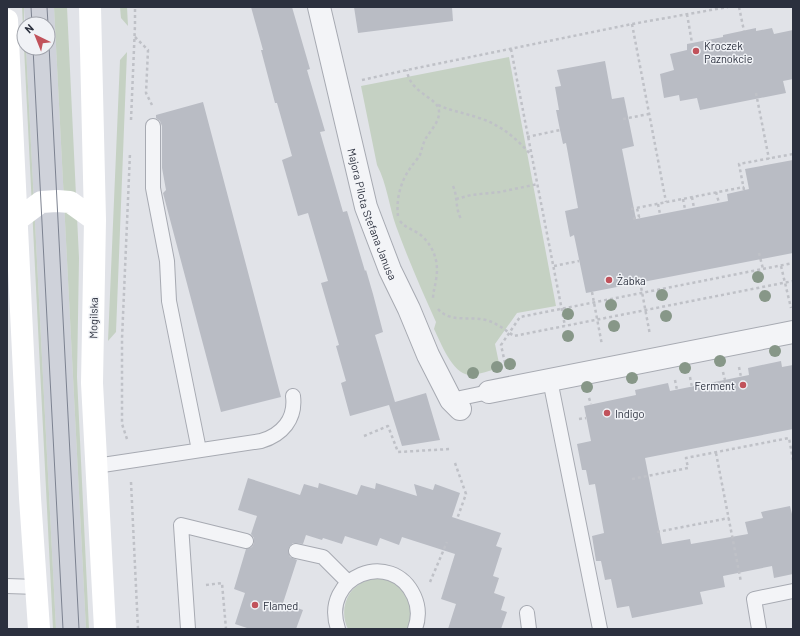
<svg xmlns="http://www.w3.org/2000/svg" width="800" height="636" viewBox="0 0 800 636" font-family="Barlow,sans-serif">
<rect width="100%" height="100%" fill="#e1e3e8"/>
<!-- built -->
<path fill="#cfd2da" d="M24 7H54L86 629H56L26 48H48V24H25Z"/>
<!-- green -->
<path fill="#c5d1c3" d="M22 7H24V48H26L56 629H53Z
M54 7H67L79 258 77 377 89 629H86Z
M120 7H127L128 26 121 18Z
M127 52 116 332 108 341 120 60Z
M509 57 556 306 517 313 495 344 500 368C491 370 479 375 469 375 452 373 441 343 434 329L436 322C422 291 408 259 396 226 389 206 387 184 377 165L361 86Z
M379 578C383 579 388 580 391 581 410 589 417 612 408 629H348C339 611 346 588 366 581 370 579 375 579 379 578Z"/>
<!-- building -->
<path fill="#b9bcc4" d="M251 7H292L310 69 307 70 325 131 320 132 343 212 347 211 365 271 366 270 373 294 383 332 375 335 395 402 426 393 440 440 402 446 389 405 350 416 341 383 346 381 336 346 339 345 321 283 328 281 308 213 298 216 282 160 292 156 277 103H275L261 50H263Z
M354 7H452L453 21 358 33Z
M756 28V31L772 28 774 34 793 30V79L783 81 786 93 700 110 697 98 680 101 679 95 664 98 660 74 674 70 670 54 687 50V44L723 37V35Z
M605 61 612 99 624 97 634 146 622 149 636 219 728 201 727 194 749 189 745 169 793 160V253L586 293 574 235 570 237 565 211 578 208 566 143 563 144 560 130 556 110H559L555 87 561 86 557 70Z
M203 102 281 397 221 412 163 193 166 190 162 168V126L160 121 156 118V115Z
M781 361 782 367 793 365V429L645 458 662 544 690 539 691 544 748 534 745 522 763 518 761 512 790 506 793 518V574L774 578 772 566 723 576 725 587 700 592 703 604 632 618 629 606 617 608 611 579 605 580 601 561H596L592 536 604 533 595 484 589 485 586 470H582L577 444 591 441 584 406 636 395 635 390 668 383 670 391 749 375 748 368Z
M248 478 300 495 304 484 318 488 319 483 357 495 361 485 375 489 376 483 417 496 414 484 433 490 435 484 460 493 452 517 501 533 496 546 502 548 493 576 499 578 494 593 505 597 501 610 507 612 501 629H448L456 604 441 599 455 554 402 537 399 545 380 538 377 546 345 536 342 544 323 538 322 540 306 535 303 544 293 543 290 546 288 550 290 557 297 560 283 603 303 610 296 629H250L235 624 245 593 234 589 246 549 252 547 254 543V538L251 534 257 516 238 510Z"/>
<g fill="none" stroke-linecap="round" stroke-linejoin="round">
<!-- lane casing -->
<g stroke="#a7aab2" stroke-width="16">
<path id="lane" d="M153 126V188L167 261 169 301 199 450
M550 380 600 629
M451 400 489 392
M96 466 261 441C282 435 296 419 293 396
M296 551 323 557 348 582
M7 586 37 587
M527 613 529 629
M188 629 181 525 246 541
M338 629C320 576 392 548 414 596 419 607 419 618 415 629
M759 629 754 599 793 591"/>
</g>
<!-- street casing -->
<g stroke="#a7aab2" stroke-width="24">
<g id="street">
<path id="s1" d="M319 7 366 207 390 270 409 309 428 355 451 400 460 409"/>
<path d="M489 392 793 332"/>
</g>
</g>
<!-- path -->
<path stroke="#bfc1c7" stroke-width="2.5" stroke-dasharray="3 3" stroke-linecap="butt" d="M739 7 744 31
M687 14 692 43
M632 24 666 202
M135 37 148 50 146 93 152 105
M511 49 565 326
M362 80 407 70 632 24 728 7
M756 93 769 159
M438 105C451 111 465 113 479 118 501 125 516 138 531 155
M623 119 649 114
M131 120 135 25V7
M527 137 560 130
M453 186C458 197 455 208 461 219
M744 190 739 164 793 154
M716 192 719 203
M692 197 694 208
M456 199 471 195 500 192 538 184
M683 199 685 209
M658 204 660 214
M631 209 744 187
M398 216C396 201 400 183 409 170 412 165 417 160 420 155 422 149 423 143 426 138 431 130 440 121 439 111 438 97 409 93 407 70
M633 219 639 217 637 208
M400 221C406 229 416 230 423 237 435 249 439 264 436 280 435 287 433 292 433 299
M759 253 763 269
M554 266 579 261
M781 266 791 308
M639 276 650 335
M592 292 602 345
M438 309C450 323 470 316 486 320 497 323 505 330 514 336L793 281
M505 363 501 345 520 317 793 263
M739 367 741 377
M723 372 725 380
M690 377 692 387
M675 380 677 390
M589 398 591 404
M579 419 586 418
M364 436 388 426 398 452 450 449
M127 439 122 424V339L130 153
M716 453 741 582
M455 463 466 494 457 519
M632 479 688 468 686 458 789 438 793 460
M131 482 138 629
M657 532 729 518
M430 582 447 542
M206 585 222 583 226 629"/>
<!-- lane -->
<use href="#lane" stroke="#f3f4f7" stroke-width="14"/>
<!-- street -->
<use href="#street" stroke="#f3f4f7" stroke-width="22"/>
<!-- secondary -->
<path stroke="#fff" stroke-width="22" d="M90 7 95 220 92 383 105 629
M7 20 30 498 39 629
M17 220 41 202 57 201 70 202 95 220"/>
<!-- tram -->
<path stroke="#7c8290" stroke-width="1" d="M31 7 32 24
M47 7 48 24
M48 26 79 629
M33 48 63 629"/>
</g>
<!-- trees -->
<g fill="#879788">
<circle cx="758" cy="277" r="6"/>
<circle cx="662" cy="295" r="6"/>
<circle cx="765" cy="296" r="6"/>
<circle cx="611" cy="305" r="6"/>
<circle cx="568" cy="314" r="6"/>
<circle cx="666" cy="316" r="6"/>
<circle cx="614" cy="326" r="6"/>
<circle cx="568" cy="336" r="6"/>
<circle cx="775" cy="351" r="6"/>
<circle cx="720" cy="361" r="6"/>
<circle cx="510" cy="364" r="6"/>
<circle cx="497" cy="367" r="6"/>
<circle cx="685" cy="368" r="6"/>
<circle cx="473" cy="373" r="6"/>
<circle cx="632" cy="378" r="6"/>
<circle cx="587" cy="387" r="6"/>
</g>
<!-- markers -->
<g fill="#c1525b" stroke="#f0f2f6" stroke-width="1.5">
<circle cx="696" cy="51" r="4"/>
<circle cx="609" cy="280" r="4"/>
<circle cx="743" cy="385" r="4"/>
<circle cx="607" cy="413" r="4"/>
<circle cx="255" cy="605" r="4"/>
</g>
<g text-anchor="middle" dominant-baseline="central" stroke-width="3" stroke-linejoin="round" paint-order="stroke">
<!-- poi labels -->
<g font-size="11" fill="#2b303e" stroke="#f0f2f6" text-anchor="start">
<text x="704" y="45">Kroczek<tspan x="704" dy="13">Paznokcie</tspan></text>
<text x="617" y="280">Żabka</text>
<text x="735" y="385" text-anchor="end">Ferment</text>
<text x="615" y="413">Indigo</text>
<text x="263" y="605">Flamed</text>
</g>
<!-- street labels -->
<g font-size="11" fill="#2b303e" stroke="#f0f2f6">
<text stroke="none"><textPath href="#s1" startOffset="214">Majora Pilota Stefana Janusa</textPath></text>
<text transform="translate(93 318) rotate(-89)">Mogilska</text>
</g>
</g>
<!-- border -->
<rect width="800" height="636" fill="none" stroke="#2b303e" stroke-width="16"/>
<!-- north arrow -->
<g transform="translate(36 36) rotate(317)"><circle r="19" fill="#f0f2f6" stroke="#a1a4ac"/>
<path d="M0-3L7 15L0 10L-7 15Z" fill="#c1525b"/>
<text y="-6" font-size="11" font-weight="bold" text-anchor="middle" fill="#2b303e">N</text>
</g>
</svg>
